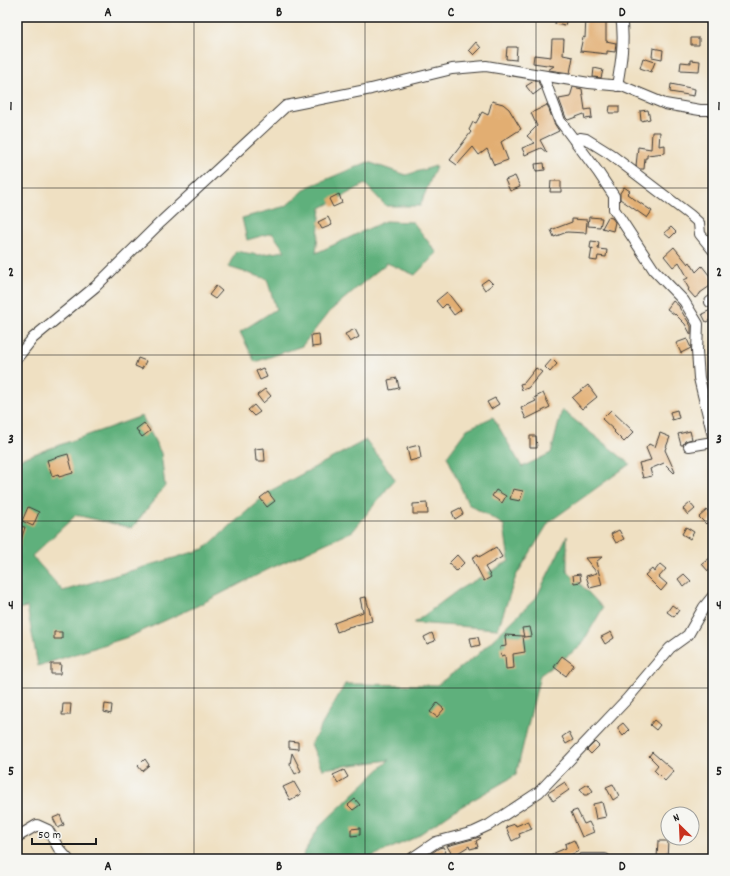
<svg xmlns="http://www.w3.org/2000/svg" width="730" height="876" viewBox="0 0 730 876" font-family="Dekko,sans-serif">
<rect width="100%" height="100%" fill="#f6f6f2"/>
<filter id="ink" filterUnits="userSpaceOnUse"><feTurbulence type="fractalNoise" baseFrequency=".025" numOctaves="2"/><feDisplacementMap in="SourceGraphic" scale="8" xChannelSelector="R" yChannelSelector="G"/><feConvolveMatrix kernelMatrix="1 2 1 2 8 2 1 2 1" color-interpolation-filters="sRGB"/></filter>
<filter id="wash" filterUnits="userSpaceOnUse"><feTurbulence type="fractalNoise" baseFrequency=".012" numOctaves="4" result="noise"/><feDisplacementMap in="SourceGraphic" scale="16" xChannelSelector="R" yChannelSelector="G"/><feGaussianBlur stdDeviation="0.9" result="paint"/><feColorMatrix in="noise" values="0 0 0 0 0 0 0 0 0 0 0 0 0 0 0 0 0 1.4 0 .05"/><feComposite in="paint" operator="in"/></filter>
<g filter="url(#wash)">
<rect width="100%" height="100%" fill="#efe0c2"/>
<!-- forest -->
<path fill="#5fb07c" stroke="#3e664c" d="M368 162 406 175 436 166 420 206H386L365 184 321 208 316 253 385 221 413 222 437 253 415 275 387 263 359 286 329 312 302 346 255 362 240 332 276 309 267 279 228 267 236 251 258 255 285 251 272 233 247 240 242 218 286 206 308 187Z
M562 410 630 464 549 522 516 576 498 629 414 623 458 590 509 561 504 525 468 504 447 456 467 429 493 417 522 467 551 453Z
M142 416 161 453 165 486 132 528 76 515 32 556 63 591 204 549 270 491 366 440 395 479 353 531 267 570 197 606 131 636 38 666 27 607 17 609V460Z
M567 536V570L603 608 580 647 540 675 516 775 457 809 414 838 366 859H301L319 827 389 760 322 769 311 744 345 684 437 685 476 656 536 598Z"/>
<g id="blocks">
<!-- building -->
<path fill="#e2ae72" d="M556 17H567L565 26 555 24Z
M586 17H606V41L616 43 615 52 607 51V54L580 51 583 37 585 38Z
M691 38H699V45H691Z
M552 39H564L563 55 573 57 570 73 548 70 554 66 533 63 534 55 551 57Z
M476 42 481 48 474 55 469 50Z
M507 47H517L516 60 506 59Z
M653 48 663 50 662 59 652 57Z
M643 58 655 62 651 72 640 68Z
M691 60 700 61 699 71 680 70 681 62 691 63Z
M594 68 603 70 601 78 593 77Z
M534 81H538L541 89 533 95 526 86Z
M671 84 695 89 694 96 670 92Z
M573 87 582 89 585 110 591 109 592 118 585 119 584 114 568 120 566 118 559 99 570 97Z
M492 101 503 104 509 109 521 129 501 142 508 160 494 165 487 149 479 155 473 147 457 165 450 160 471 132 469 130 473 122 476 123 482 112 488 115Z
M547 104 554 123 559 131 540 140 547 153 541 148 525 155 522 148 535 143 527 136 537 126 531 113 547 105Z
M610 106H619V113H609Z
M648 110 650 119 641 121 640 111Z
M652 132H660L659 146 665 145V153L647 155V158H645L644 169H640L636 166 638 147 651 149Z
M544 163 545 170 536 171 535 164Z
M515 176 520 187 510 191 505 180Z
M551 181H561V192H550Z
M624 187 630 191 627 194 652 211 647 218 620 199V193Z
M339 194 342 203 333 207 329 199Z
M328 217 332 225 322 229 318 222Z
M589 217 602 218 600 227 588 226Z
M608 217 612 218 615 222 613 231 602 228Z
M572 219 587 220 586 233 567 232 554 237 551 230 572 222Z
M671 227 676 232 670 238 664 233Z
M591 241 599 242 598 249 607 250 606 257 598 256 597 261 590 260 592 248 594 249 590 248Z
M674 247 688 264 690 262 696 272 702 266 713 280V284L700 293V294L695 298 688 290 689 289 684 280 688 278 679 262 673 267 664 256Z
M488 279 493 284 485 290 481 284Z
M216 286 222 291 215 299 209 295Z
M447 292 461 310 454 315 446 304 442 308 436 301Z
M673 301 679 306 680 309 691 326V335L685 324 675 314V315L667 309Z
M713 309V319L706 322 702 314Z
M355 329 359 337 350 342 345 334Z
M319 334 320 346 312 347 311 335Z
M687 339 691 348 681 353 676 343Z
M138 358 146 361 142 369 135 366Z
M552 359 557 364 550 372 545 367Z
M263 368 267 377 260 380 256 371Z
M536 368 542 372 528 388 522 390 520 384 524 383Z
M397 378 399 388 390 390 388 380Z
M588 385 597 397 582 409 572 398Z
M265 389 271 396 263 403 257 395Z
M543 393 550 407 526 419 521 408 536 401 534 398Z
M495 398 499 404 491 409 487 402Z
M254 405 260 412 254 416 248 410Z
M611 410 634 432 624 442 614 432 615 431 602 419Z
M677 410 679 418 672 420 670 412Z
M144 423 150 431 142 437 136 429Z
M690 431 692 439 685 441 683 445H681L678 434Z
M660 433 670 437 665 450 675 472 674 473 664 463 650 469 652 476 643 478 639 463 651 460 646 448 649 444 655 447Z
M530 436H536L537 448H530Z
M419 445 421 458 410 461 407 448Z
M264 448 265 461H256L255 449Z
M68 454 73 473 59 477 58 474 52 476 47 460Z
M513 489 523 491 520 501 510 499Z
M496 490 506 496 502 503 492 496Z
M268 492 275 501 267 507 260 498Z
M427 503 428 514H413V504Z
M690 503 695 509 688 515 683 509Z
M28 507 39 512 33 526 22 521Z
M460 508 463 514 455 519 452 512Z
M707 510 713 517 706 524 699 517Z
M17 526 25 527 19 547H17Z
M686 527 694 532 690 539 682 534Z
M619 530 624 539 616 543 611 534Z
M496 547 502 557 485 567 491 577 484 581 472 558 478 554 479 557Z
M457 555 464 563 456 571 449 563Z
M602 557 596 562 602 585 590 588 586 576 597 573 585 558Z
M710 558 713 562V568L708 571 702 564Z
M660 564 666 569 659 577 667 584 661 591 645 575 652 569 654 572Z
M580 574 581 582 574 583 573 575Z
M684 574 691 581 684 587 678 579Z
M366 597 372 621 348 627V628L337 632 334 623 363 612 360 598Z
M672 605 679 610 674 617 667 612Z
M530 627 532 636 524 637 522 628Z
M54 632H62V639H54Z
M611 632 614 638 605 644 601 637Z
M432 633 435 641 427 644 424 637Z
M505 635 523 636 525 652 513 654 514 668 506 669 505 655 501 656 500 647 506 646Z
M478 637 480 645 472 647 470 638Z
M562 656 574 665 566 676 554 667Z
M51 664H61L60 674H51Z
M437 703 444 709 437 717 430 712Z
M63 704H71L70 715H62Z
M105 704 112 705 111 714 104 712Z
M654 720 660 725 656 730 650 725Z
M623 723 629 730 623 736 618 729V727Z
M569 732 573 740 566 744 562 737Z
M289 741 298 742V749L289 748Z
M595 742 599 746 591 754 587 750Z
M652 752 674 771 665 781 654 770 658 765 649 756Z
M292 753 301 771 295 774 290 764Z
M145 759 149 765 142 771 138 766Z
M344 770 348 777 338 783 333 775Z
M294 782 301 794 290 800 283 787Z
M565 782 569 790 553 801 548 793Z
M588 784 593 791 587 795H584L580 789Z
M613 784 619 796 613 800 606 787Z
M355 799 360 805 353 810 348 805Z
M602 802 606 817 596 819 593 804Z
M577 810 584 824 589 822 594 832 582 837 571 812Z
M60 815 64 825 58 828 53 818Z
M528 821 532 829 519 834 520 837 512 841 506 827 515 824 516 826Z
M360 828V835L351 836V829Z
M480 837 481 838 476 841 478 847 470 849 469 846 453 856 447 846Z
M574 840 579 851 566 857 567 859H555L552 854 566 848 565 844Z
M658 841H668L667 859 657 858Z
M443 847 446 852 432 859H423L439 848Z"/>
</g>
</g>
<g filter="url(#ink)">
<use href="#blocks" fill-opacity="0" stroke="#3c3935" stroke-width="1"/>
<g fill="none" stroke-linecap="round" stroke-linejoin="round">
<!-- minor casing -->
<g stroke="#3c3935" stroke-width="12">
<path id="minor" d="M543 76 560 121 598 172 614 196V209L654 270 684 301 698 324 697 351 699 378 713 436
M617 86C621 63 625 40 621 17
M574 140 580 138 586 139 610 154 690 215 699 223 700 234 713 250
M710 302 713 300
M17 358 33 338 95 287 161 222 286 106 371 89 452 69 486 66 589 83 622 86 665 104 700 110H713
M689 446 713 442
M17 837 37 825 48 830 59 849 68 859
M411 859 436 842 474 832 489 825 539 792 627 699 670 648 688 635 704 607 713 596
M582 859H605"/>
</g>
<!-- minor -->
<use href="#minor" stroke="#fff" stroke-width="10"/>
</g>
</g>
<!-- grid -->
<path fill="none" stroke="#1c1c1c" stroke-width="1" stroke-opacity="0.55" d="M194 17V859M365 17V859M536 17V859M17 188H713M17 355H713M17 521H713M17 688H713"/>
<!-- margin -->
<rect width="730" height="876" fill="none" stroke="#f6f6f2" stroke-width="44"/>
<!-- north arrow -->
<g transform="translate(680 826) rotate(336)"><circle r="19" fill="#f6f6f2" stroke="#9f9f9c"/>
<path d="M0-3L7 15L0 10L-7 15Z" fill="#c8321e"/>
<text y="-6" font-size="11" font-weight="bold" text-anchor="middle" fill="#1c1c1c">N</text>
</g>
<!-- scale -->
<path d="M32 838v6h64v-6" fill="none" stroke="#1c1c1c" stroke-width="2"/>
<text x="38" y="838" font-size="12" fill="#1c1c1c" stroke="#f6f6f2" stroke-width="3" paint-order="stroke">50 m</text>
<rect x="22" y="22" width="686" height="832" fill="none" stroke="#1c1c1c" stroke-width="1.5"/>
<g font-size="13" text-anchor="middle" font-weight="bold" fill="#1c1c1c">
<text x="108" y="16">A</text>
<text x="279" y="16">B</text>
<text x="451" y="16">C</text>
<text x="622" y="16">D</text>
<text x="11" y="110">1</text>
<text x="719" y="110">1</text>
<text x="11" y="276">2</text>
<text x="719" y="276">2</text>
<text x="11" y="443">3</text>
<text x="719" y="443">3</text>
<text x="11" y="609">4</text>
<text x="719" y="609">4</text>
<text x="11" y="775">5</text>
<text x="719" y="775">5</text>
<text x="108" y="870">A</text>
<text x="279" y="870">B</text>
<text x="451" y="870">C</text>
<text x="622" y="870">D</text>
</g>
</svg>
